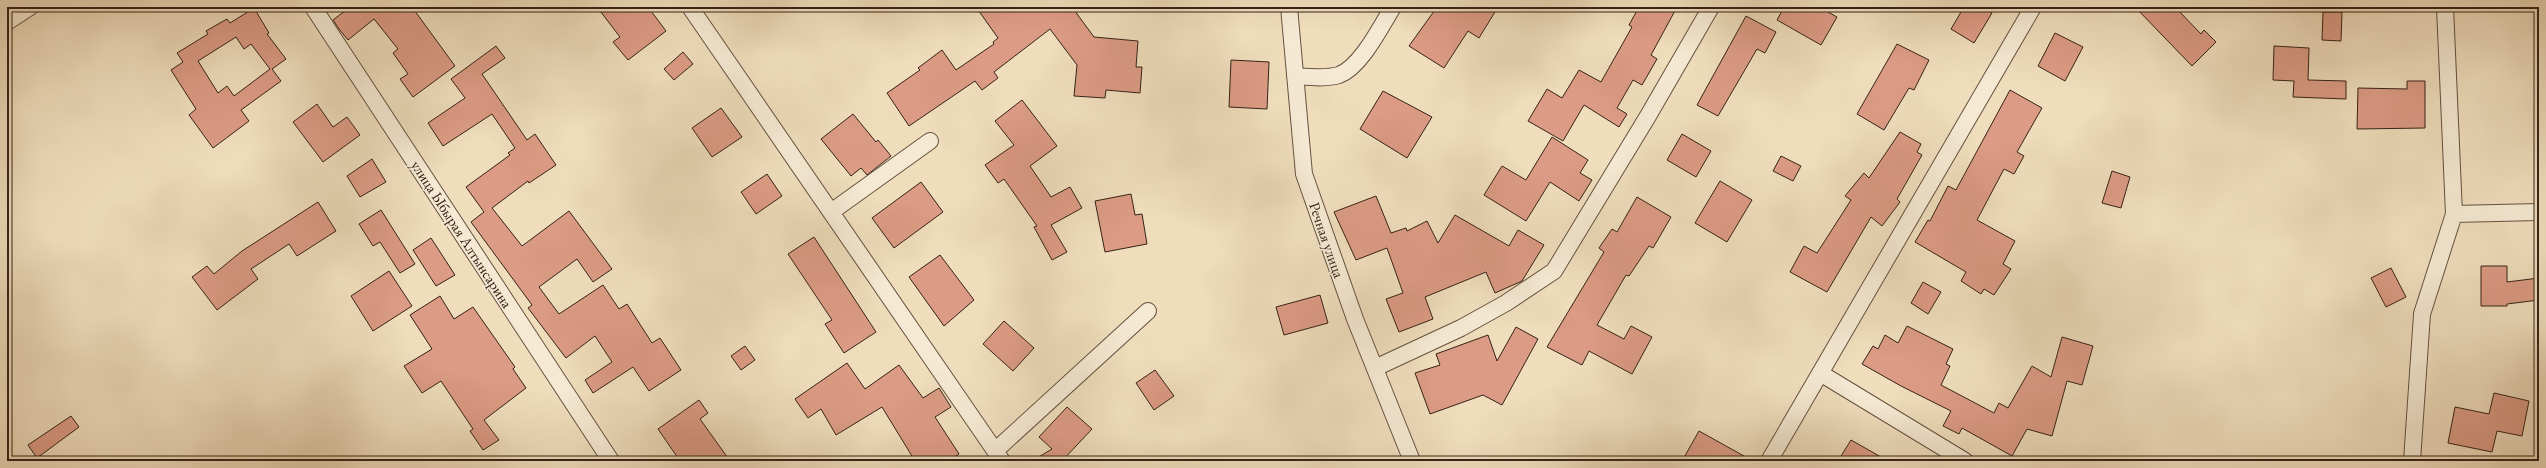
<svg xmlns="http://www.w3.org/2000/svg" width="2546" height="468" viewBox="0 0 2546 468" font-family="'EB Garamond',serif">
<rect width="100%" height="100%" fill="#efddbc"/>
<filter id="stains"><feTurbulence type="fractalNoise" baseFrequency=".005" numOctaves="4"/><feColorMatrix values="0 0 0 0 .2 0 0 0 0 .09 0 0 0 0 .02 0 0 0 .5 -.17"/></filter>
<radialGradient id="worn" r=".72"><stop offset=".6" stop-color="#630" stop-opacity="0"/><stop offset="1" stop-color="#630" stop-opacity=".3"/></radialGradient>
<!-- building -->
<path fill="#db9b84" stroke="#362217" fill-rule="evenodd" d="M350 7H412L455 66 413 97 400 79 408 74 393 53 398 49 374 19 348 40 339 29 333 20Z
M597 7H648L666 31 628 60 613 42 620 37Z
M976 7H1072L1094 37 1138 41 1136 67H1142L1140 93 1106 90 1105 98 1074 96 1077 65 1050 29 994 72 998 78 982 90 975 81 909 126 887 93 920 70 918 68 942 50 956 70 994 44 993 42 998 38Z
M1437 7H1498L1479 38 1468 31 1444 68 1409 46Z
M1639 7H1677L1651 55 1657 59 1642 85 1633 80 1617 108 1627 114 1619 127 1584 105 1563 141 1528 121 1547 89 1562 98 1579 70 1601 82 1632 27 1629 25Z
M1784 7H1819L1837 17 1821 45 1777 20Z
M1964 7H1982L1992 13 1974 43 1951 29Z
M2135 7H2175L2201 34 2204 30 2216 42 2192 66Z
M254 8 269 33 267 34 286 59 272 69 281 81 241 110 249 121 213 148 189 115 196 109 171 70 183 62 177 53 208 34 206 31 227 19 230 23ZM236 37 244 49 251 44 270 69 234 96 227 86 218 93 198 61Z
M2323 12H2342L2341 41 2322 40Z
M1746 16 1776 32 1765 53 1757 49 1718 116 1697 105Z
M2055 33 2083 47 2065 81 2038 66Z
M1897 44 1929 60 1914 90 1909 88 1884 130 1857 114Z
M496 46 505 58 482 74 527 140 535 134 556 165 529 183 528 181 492 208 522 246 569 211 612 269 593 282 577 259 539 287 559 314 603 285 619 309 627 304 652 343 660 338 681 370 649 391 633 367 593 393 585 380 612 362 595 336 566 358 528 308 532 305 471 222 484 212 466 187 510 155 508 153 515 148 492 114 443 146 428 123 465 98 451 79Z
M2274 46 2309 48 2308 80 2346 81V99L2293 97 2294 81 2273 80Z
M683 52 693 64 674 80 664 69Z
M1231 60 1269 62 1267 109 1229 107Z
M2407 81H2425V128L2357 129 2358 88 2407 89Z
M2010 90 2042 108 2017 152 2024 156 2014 174 2004 169 1977 220 2015 241 2003 264 2011 269 1994 295 1984 289 1981 294 1961 281 1966 272 1915 242 1928 220 1930 221 1948 186 1956 190Z
M1383 91 1432 117 1407 158 1360 129Z
M1022 100 1057 146 1030 166 1051 197 1070 187 1082 208 1051 225 1067 252 1052 260 1034 227 1037 226 1004 179 998 183 985 165 1014 145 995 121Z
M317 104 333 127 347 117 360 135 323 162 293 122Z
M721 108 742 137 712 157 692 128Z
M853 114 876 142 878 140 891 156 867 175 861 168 851 176 821 139Z
M1900 132 1921 144 1917 152 1922 155 1897 199 1900 202 1882 226 1871 217 1827 292 1790 272 1804 246 1817 253 1851 200 1845 196 1864 173 1869 178Z
M1682 134 1711 151 1696 177 1667 160Z
M1552 137 1588 160 1580 173 1592 180 1579 201 1550 182 1526 221 1484 195 1502 166 1526 180Z
M1781 156 1801 166 1793 181 1773 171Z
M372 159 386 182 360 197 347 176Z
M2112 171 2130 177 2121 208 2102 203Z
M767 174 782 196 756 214 741 192Z
M1720 181 1752 200 1727 242 1695 223Z
M921 182 943 212 894 248 872 218Z
M1131 194 1135 215 1142 214 1147 244 1105 252 1095 201Z
M1376 196 1391 233 1406 228 1407 231 1427 221 1438 243 1455 215 1509 246 1518 230 1544 245 1522 281 1495 293 1486 272 1425 297 1433 319 1399 332 1386 299 1403 293 1387 248 1356 260 1334 212Z
M1637 197 1671 217 1653 248 1649 246 1629 276 1626 275 1597 325 1624 339 1631 326 1652 337 1632 374 1589 351 1582 365 1547 347 1604 252 1599 248 1612 229 1617 232Z
M318 202 336 231 297 256 289 244 251 269 258 279 217 310 192 277 207 266 214 274 242 251Z
M381 210 415 264 400 273 380 242 373 246 359 224Z
M814 237 876 332 844 353 825 324 832 320 788 254Z
M431 238 455 275 436 286 413 250Z
M940 255 974 300 944 326 909 277Z
M2481 266H2507V282L2539 278V300L2507 304V306H2481Z
M2391 268 2406 297 2386 307 2371 278Z
M389 271 412 306 373 331 351 296Z
M1923 282 1941 292 1928 314 1911 303Z
M1320 295 1328 323 1284 335 1276 307Z
M440 296 454 319 473 307 515 367 513 369 526 388 484 420 499 440 483 450 470 431 473 429 441 381 422 393 404 366 432 349 410 315Z
M1004 321 1034 348 1013 371 983 344Z
M1907 326 1953 349 1946 364 1950 366 1941 385 1994 413 1999 403 2008 408 2032 366 2051 377 2062 337 2093 346 2082 385 2067 381 2052 436 2027 429 2012 456 1962 428 1959 434 1943 426 1951 411 1901 386 1862 364 1873 346 1878 349 1885 335 1898 343Z
M1516 327 1538 339 1502 405 1483 395 1430 414 1415 373 1440 365 1436 354 1488 335 1497 361Z
M745 346 755 360 741 370 731 356Z
M847 363 865 389 899 365 923 398 939 388 951 407 935 417 959 454 948 461H915L882 407 836 435 821 409 808 418 795 399Z
M1155 370 1174 396 1154 410 1136 383Z
M2494 393 2529 401 2522 436 2497 431 2492 452 2448 443 2455 407 2489 414Z
M699 400 708 413 700 419 730 461H680L658 429Z
M1067 407 1092 429 1062 461H1032L1052 449 1039 437Z
M71 416 79 427 37 458 28 445Z
M1699 431 1753 461H1682Z
M1851 440 1888 461H1838Z"/>
<g fill="none" stroke-linecap="round" stroke-linejoin="round">
<!-- street casing -->
<g stroke="#645140" stroke-width="18">
<path id="street" d="M313 7 611 461
M690 7 1002 461
M1289 7 1304 174 1355 319 1412 461
M2445 7 2454 214 2539 212
M7 22 30 7
M1295 76C1309 77 1326 79 1339 75 1361 67 1381 26 1393 7
M831 212 930 141
M1375 368 1461 328 1506 303 1554 271 1648 116 1711 7
M1820 373 1965 461
M996 450 1148 311
M1769 461 2033 7
M2412 461 2422 314 2454 214"/>
</g>
<!-- street -->
<use href="#street" stroke="#f5e9d3" stroke-width="16"/>
</g>
<g text-anchor="middle" dominant-baseline="central" stroke-width="3" stroke-linejoin="round" paint-order="stroke">
<!-- street labels -->
<g font-size="15" fill="#362217" stroke="#f5e9d3">
<text transform="translate(462 234) rotate(57)">улица Ыбырая Алтынсарина</text>
<text transform="translate(1327 240) rotate(71)">Речная улица</text>
</g>
</g>
<!-- margin -->
<rect width="2546" height="468" fill="none" stroke="#efddbc" stroke-width="24"/>
<rect x="8" y="8" width="2530" height="452" fill="none" stroke="#362217" stroke-width="2"/>
<rect x="12" y="12" width="2522" height="444" fill="none" stroke="#362217"/>
<rect width="100%" height="100%" filter="url(#stains)"/>
<rect width="100%" height="100%" fill="url(#worn)"/>
</svg>
